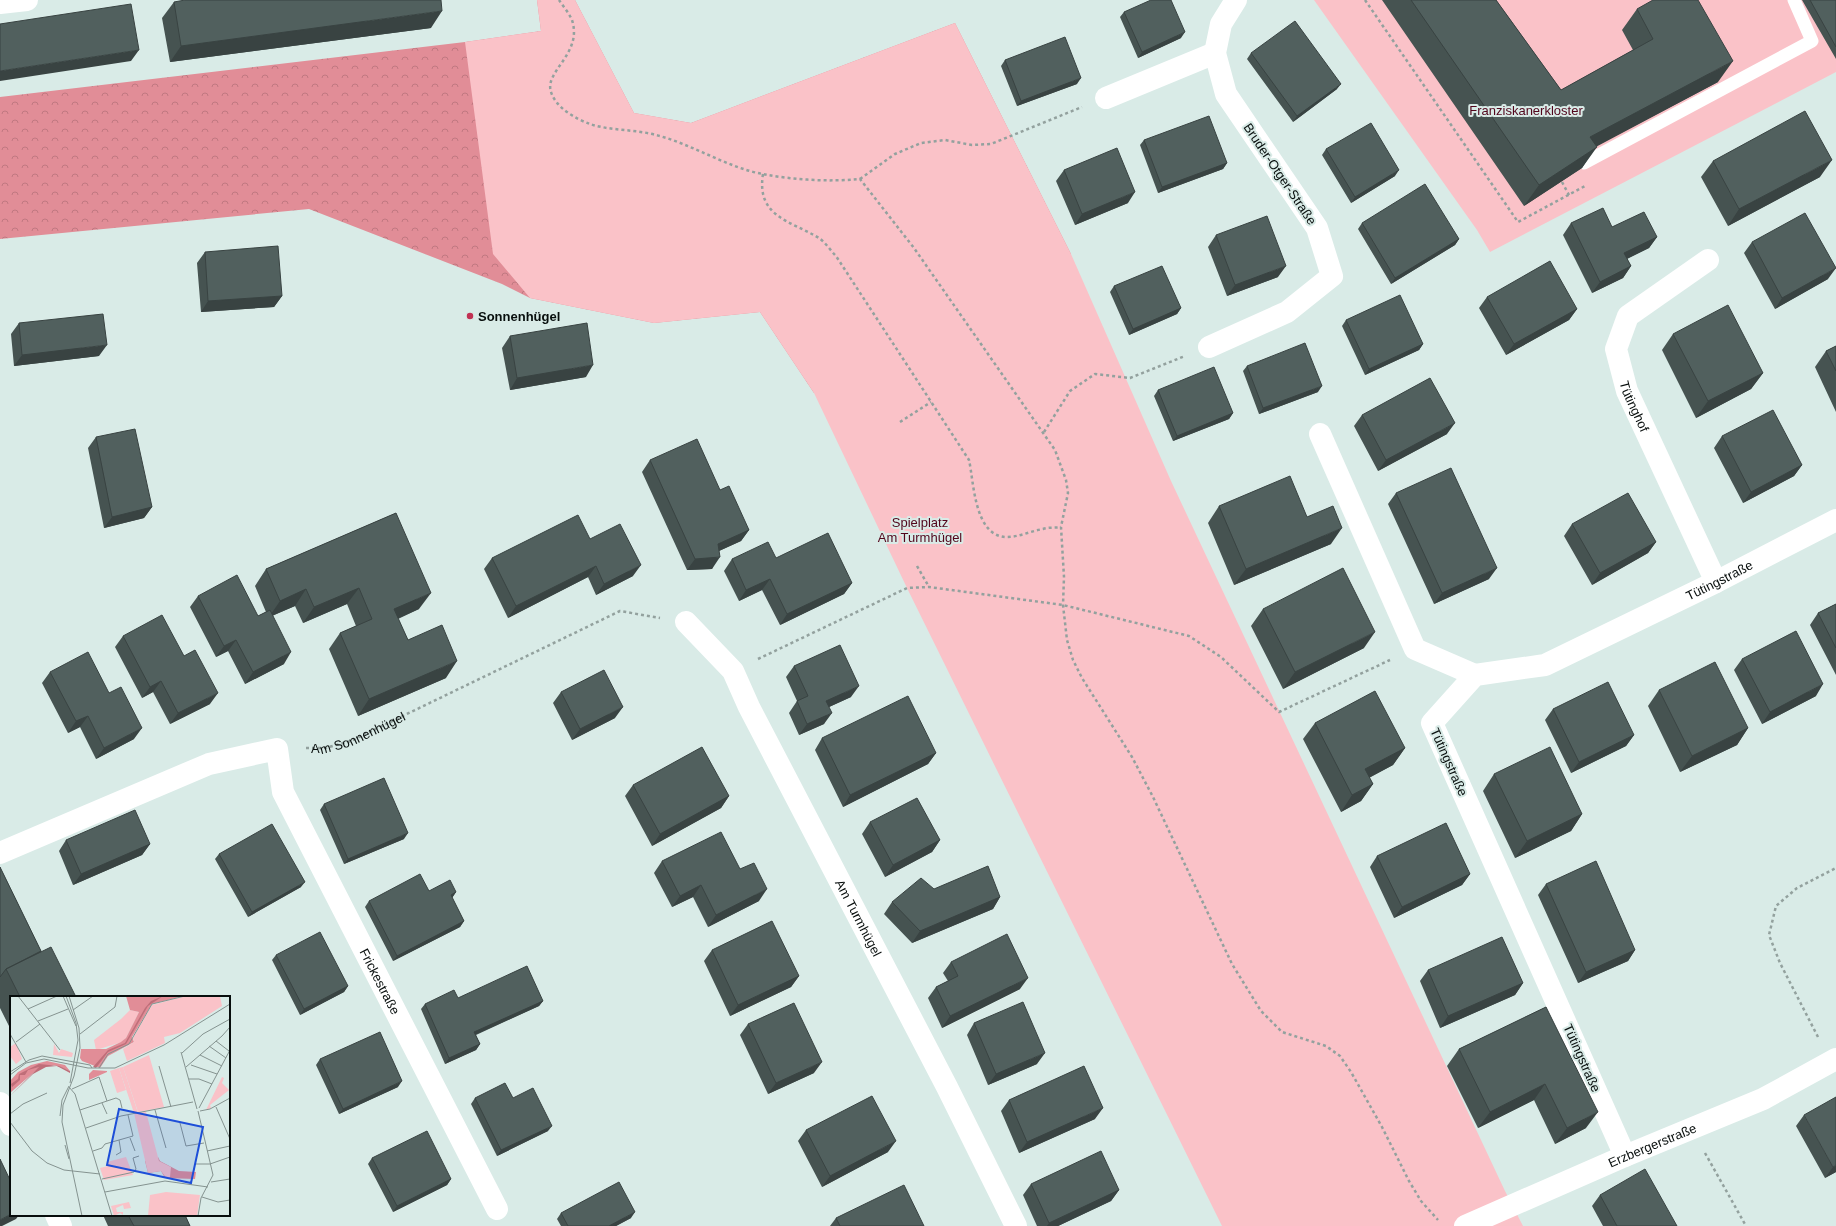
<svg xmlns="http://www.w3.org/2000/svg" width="1836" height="1226" viewBox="0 0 1836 1226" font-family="Helvetica,sans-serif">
<defs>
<pattern id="forest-crowns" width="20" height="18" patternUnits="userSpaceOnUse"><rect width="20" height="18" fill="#e18d97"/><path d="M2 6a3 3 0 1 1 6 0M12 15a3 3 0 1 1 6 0" fill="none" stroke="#c07881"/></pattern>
</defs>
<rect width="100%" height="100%" fill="#d9ebe7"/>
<!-- forest -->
<path fill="url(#forest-crowns)" d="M537 0H575L634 113 691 123 955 23 1071 254 814 393 760 312 654 323 530 298 502 284 309 209 0 239V97L465 42 541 31Z"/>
<!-- park -->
<path fill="#fac2c8" d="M537 0H575L634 113 691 123 955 23 1071 254 1171 481 1505 1191 1523 1226H1222L907 588 814 393 760 312 654 323 530 298 493 254 465 42 541 31Z
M1314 0H1828L1836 14V72L1490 252 1477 230Z"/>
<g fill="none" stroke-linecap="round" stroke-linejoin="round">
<!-- path -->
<g stroke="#93a19e" stroke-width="2.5" stroke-dasharray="3 3" stroke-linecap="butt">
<path d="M559 0C563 6 569 13 572 20 583 54 544 71 551 92 556 108 576 119 590 124 611 131 634 129 656 135 692 144 728 168 763 174 793 180 831 182 860 179L914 248 1055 450 1066 480 1068 493 1061 527 1064 577 1063 605 1067 640 1073 660 1082 678 1132 757 1153 797 1232 964 1261 1011 1282 1032 1326 1046 1340 1056 1351 1072 1382 1127 1409 1181 1421 1201 1438 1220"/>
<path d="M1365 0 1518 222 1585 186"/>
<path d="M763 174C756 217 791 221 819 238 825 242 831 251 836 256L969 460C974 482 974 537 1007 537 1019 537 1031 531 1043 529 1049 527 1055 528 1061 527"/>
<path d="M860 179 895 154 921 143 945 140 972 145 991 144 1082 107"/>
<path d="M1562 182 1569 195"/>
<path d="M900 422 931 402"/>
<path d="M1044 432 1070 391 1095 374 1130 378 1185 356"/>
<path d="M917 566 929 587"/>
<path d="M758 659 907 588 929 587 1063 605 1189 636 1221 657 1279 712 1390 660"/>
<path id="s1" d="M306 748H325L351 741 620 611 660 618"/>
<path d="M1818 1037 1780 963 1769 935 1776 906 1797 888 1836 868"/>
<path d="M1705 1153 1746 1226"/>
</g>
<!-- lane -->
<path stroke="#fff" stroke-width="13" d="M1584 163 1812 41 1794 0"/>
<!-- street -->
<g stroke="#fff" stroke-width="22">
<path d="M0 3 27 0"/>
<path d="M1106 98 1215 53"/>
<path id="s2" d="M1708 260 1628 316 1616 349 1627 391 1716 582"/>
<path d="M1209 347 1287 312 1332 276 1317 228 1226 94 1215 53 1221 24 1236 0"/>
<path d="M1320 434 1415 649 1475 675"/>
<path id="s3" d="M686 622 733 671 749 707 947 1087 1016 1226"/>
<path id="s4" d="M0 853 209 764 277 749 283 792 497 1209"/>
<path d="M0 1103 11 1125"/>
<path id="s5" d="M1625 1156 1432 723 1475 675 1545 665 1716 582 1836 520"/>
<path d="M56 1215 61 1226"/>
<path id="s6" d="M1465 1226 1625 1156 1763 1099 1836 1059"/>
</g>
</g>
<!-- wall -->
<path fill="#465351" d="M1382 0H1496L1561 90 1633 50 1622 30 1637 9 1718 82 1596 146 1582 168 1524 206Z
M1802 0H1836V59Z
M174 2 431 28 170 62 162 18Z
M1124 12 1181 38 1138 58 1120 17Z
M1251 53 1337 89 1293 122 1247 59Z
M1005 60 1077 84 1017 106 1001 66Z
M1144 140 1227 163 1223 169 1158 193 1140 145Z
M1326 149 1395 176 1351 203 1322 155Z
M1713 161 1820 177 1728 226 1701 177Z
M1064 170 1128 203 1075 225 1056 181Z
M1362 223 1459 239 1455 245 1391 284 1358 229Z
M1571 223 1612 227 1657 237 1649 248 1627 259 1631 266 1623 278 1592 293 1563 235Z
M1216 235 1278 277 1227 296 1208 247Z
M1752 242 1828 279 1775 309 1744 253Z
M205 252 282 296 274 307 201 312 197 263Z
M1114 286 1181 308 1177 314 1129 335 1110 292Z
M1487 297 1577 309 1569 320 1506 355 1479 308Z
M1346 320 1423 344 1419 350 1365 375 1342 326Z
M19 323 99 356 14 366 11 334Z
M1673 334 1763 373 1751 389 1696 418 1662 350Z
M510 336 586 377 510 390 502 348Z
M1836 346V412L1815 367 1826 351Z
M1247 366 1318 392 1259 414 1243 371Z
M1158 390 1233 413 1229 419 1173 441 1154 396Z
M1362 415 1447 434 1378 471 1354 426Z
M1722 436 1802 465 1794 476 1743 503 1714 448Z
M96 437 152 507 144 518 104 528 88 448Z
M650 460 720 490 749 530 741 541 719 551 712 569 687 570 642 472Z
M1396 493 1489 579 1434 604 1388 504Z
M1219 506 1307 517 1331 544 1234 585 1208 523Z
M396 513 419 609 398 619 408 640 446 678 358 716 329 649 340 633 356 626 347 604 303 623 295 606 272 616 284 664 245 684 228 651 216 657 190 607 198 596 258 616 266 612 255 586 266 569Z
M1572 524 1656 542 1648 553 1592 585 1564 536Z
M590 539 633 576 596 595 588 577 508 618 484 569 492 558Z
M776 558 852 583 844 594 780 625 762 590 739 601 724 571 732 559Z
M1836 604V675L1810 625 1818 613Z
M1263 609 1364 648 1283 689 1251 626Z
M123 636 184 656 210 704 170 724 153 692 142 698 115 647Z
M1742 659 1816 696 1762 724 1734 670Z
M794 666 851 697 829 707 824 724 799 735 789 713 797 701 786 677Z
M50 672 134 739 96 759 80 727 68 733 42 683Z
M1659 690 1748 728 1737 745 1680 772 1648 706Z
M561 692 615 718 572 740 553 703Z
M1553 709 1634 735 1626 746 1571 773 1545 720Z
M1315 723 1405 748 1393 765 1369 778 1373 784 1361 801 1341 812 1303 739Z
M822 738 936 753 928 764 843 807 815 750Z
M1494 774 1582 814 1571 831 1515 858 1483 791Z
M633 785 729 796 721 808 652 846 625 796Z
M324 804 404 839 344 864 320 810Z
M870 822 940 840 932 852 885 877 862 834Z
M66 840 150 844 142 855 73 885 59 851Z
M219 854 301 887 248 917 215 859Z
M1377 856 1470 874 1462 885 1394 918 1370 867Z
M662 861 740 869 759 901 708 927 693 897 672 907 654 873Z
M0 867 41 951 76 997H11V1030L0 1008Z
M1546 884 1635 950 1628 961 1578 983 1538 895Z
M934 889 1000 897 993 909 912 943 884 914 892 902Z
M429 891 456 892 452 898 464 921 460 927 393 961 365 907 369 901Z
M712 950 799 976 791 987 730 1016 704 961Z
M276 955 348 986 344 992 300 1015 272 960Z
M951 962 1020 989 942 1028 928 998 936 987 948 981 943 973Z
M1428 970 1523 983 1515 995 1440 1028 1420 981Z
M458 998 543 1001 539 1006 476 1035 480 1044 476 1050 445 1064 421 1009 425 1004Z
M1546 1007 1586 1128 1555 1144 1534 1100 1478 1128 1447 1066 1459 1049Z
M974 1023 1037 1064 988 1085 967 1035Z
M748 1024 814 1073 768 1094 740 1035Z
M320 1059 398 1087 339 1114 316 1065Z
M475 1098H513L548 1131 497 1156 471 1104Z
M1009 1100 1095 1119 1019 1153 1001 1111Z
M1804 1115 1836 1172 1825 1178 1796 1126Z
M806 1130 888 1152 822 1187 798 1141Z
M372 1158 451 1179 447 1185 393 1212 368 1164Z
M1031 1184 1119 1190 1111 1201 1058 1226H1037L1023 1195Z
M1600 1195 1677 1226H1603L1592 1206Z
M561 1213 631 1218 616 1226H561L557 1219Z
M103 1215H185L190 1226H108Z
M836 1218 924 1226H830Z"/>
<!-- shaded-wall -->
<path fill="#394342" d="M442 11 431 28 170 62 181 46Z
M1185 32 1181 38 1138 58 1142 52Z
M139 50 131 61 0 81V71Z
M1733 61 1718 82 1575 158 1590 137Z
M1081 78 1077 84 1017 106 1021 101Z
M1341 84 1337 89 1293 122 1297 116Z
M1597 147 1582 168 1524 206 1539 185Z
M1832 160 1820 177 1728 226 1739 209Z
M1227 163 1223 169 1158 193 1162 187Z
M1399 170 1395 176 1351 203 1355 197Z
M1135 192 1128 203 1075 225 1082 214Z
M1657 237 1649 248 1616 264 1624 253Z
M1459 239 1455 245 1391 284 1395 278Z
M1286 266 1278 277 1227 296 1235 285Z
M1631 266 1623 278 1592 293 1600 282Z
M1836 268 1828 279 1775 309 1782 298Z
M282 296 274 307 201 312 208 301Z
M1181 308 1177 314 1129 335 1133 329Z
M1577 309 1569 320 1506 355 1514 344Z
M1423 344 1419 350 1365 375 1369 369Z
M107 345 99 356 14 366 22 355Z
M593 365 586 377 510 390 517 378Z
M1763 373 1751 389 1696 418 1708 401Z
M1322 386 1318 392 1259 414 1263 408Z
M1233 413 1229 419 1173 441 1177 436Z
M1455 423 1447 434 1378 471 1386 460Z
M1802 465 1794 476 1743 503 1751 492Z
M152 507 144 518 104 528 112 517Z
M1342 528 1331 544 1234 585 1246 569Z
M749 530 741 541 710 555 718 544Z
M1656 542 1648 553 1592 585 1600 573Z
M720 557 712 569 687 570 695 559Z
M641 565 633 576 596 595 604 584Z
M596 566 588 577 508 618 516 606Z
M1497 568 1489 579 1434 604 1442 593Z
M770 579 762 590 739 601 746 590Z
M852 583 844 594 780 625 787 614Z
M359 588 347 604 303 623 314 607Z
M306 589 295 606 269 617 280 601Z
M431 593 419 609 383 625 394 609Z
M1375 632 1364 648 1283 689 1295 672Z
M236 640 228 651 216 657 224 646Z
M291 652 284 664 245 684 253 672Z
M457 661 446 678 358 716 369 699Z
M161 681 153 692 142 698 150 687Z
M1823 684 1816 696 1762 724 1770 712Z
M859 686 851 697 818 712 826 701Z
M218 693 210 704 170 724 178 713Z
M623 707 615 718 572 740 580 729Z
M832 713 824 724 799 735 807 724Z
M88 716 80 727 68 733 76 721Z
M142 728 134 739 96 759 104 748Z
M1748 728 1737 745 1680 772 1692 756Z
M1634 735 1626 746 1571 773 1579 762Z
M1405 748 1393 765 1353 786 1365 769Z
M936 753 928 764 843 807 850 795Z
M1373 784 1361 801 1341 812 1352 795Z
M729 796 721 808 652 846 660 834Z
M1582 814 1571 831 1515 858 1527 841Z
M408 833 404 839 344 864 348 859Z
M940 840 932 852 885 877 893 865Z
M150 844 142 855 73 885 81 874Z
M1470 874 1462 885 1394 918 1402 907Z
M305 882 301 887 248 917 252 912Z
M701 885 693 897 672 907 680 896Z
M767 889 759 901 708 927 716 915Z
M456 892 452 898 451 895Z
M1000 897 993 909 912 943 920 931Z
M464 921 460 927 393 961 397 956Z
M1635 950 1628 961 1578 983 1586 972Z
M799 976 791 987 730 1016 738 1005Z
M1028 978 1020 989 942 1028 950 1016Z
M1523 983 1515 995 1440 1028 1448 1016Z
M348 986 344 992 300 1015 304 1009Z
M543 1001 539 1006 470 1037 474 1032Z
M480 1044 476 1050 445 1064 449 1058Z
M1045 1053 1037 1064 988 1085 996 1074Z
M822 1062 814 1073 768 1094 776 1083Z
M402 1081 398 1087 339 1114 343 1109Z
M1545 1084 1534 1100 1478 1128 1490 1112Z
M1103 1108 1095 1119 1019 1153 1027 1142Z
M1598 1112 1586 1128 1555 1144 1567 1128Z
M552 1126 548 1131 497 1156 501 1150Z
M896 1141 888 1152 822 1187 830 1176Z
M1836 1165V1172L1825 1178 1833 1167Z
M451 1179 447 1185 393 1212 397 1206Z
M1119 1190 1111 1201 1058 1226H1047L1049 1223Z
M635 1212 631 1218 616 1226H609Z
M11 1214V1215H19L16 1219 2 1226H0V1220Z"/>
<!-- building -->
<path fill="#51605e" stroke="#394342" d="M185 0H441L442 11 181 46 174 2Z
M1151 0H1171L1185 32 1142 52 1124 12Z
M1411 0H1496L1561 90 1653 39 1637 9 1653 0H1698L1733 61 1590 137 1597 147 1539 185Z
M1810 0H1836V47Z
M131 4 139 50 0 71V24Z
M1295 21 1341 84 1297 116 1251 53Z
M1065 37 1081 78 1021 101 1005 60Z
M1805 111 1832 160 1739 209 1713 161Z
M1209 116 1227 163 1162 187 1144 140Z
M1371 123 1399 170 1355 197 1326 149Z
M1117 148 1135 192 1082 214 1064 170Z
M1425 184 1459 239 1395 278 1362 223Z
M1603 208 1612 227 1644 212 1657 237 1624 253 1631 266 1600 282 1571 223Z
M1805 213 1836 268 1782 298 1752 242Z
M1267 216 1286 266 1235 285 1216 235Z
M278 246 282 296 208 301 205 252Z
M1550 261 1577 309 1514 344 1487 297Z
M1162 266 1181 308 1133 329 1114 286Z
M1400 295 1423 344 1369 369 1346 320Z
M1728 305 1763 373 1708 401 1673 334Z
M103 314 107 345 22 355 19 323Z
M587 323 593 365 517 378 510 336Z
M1305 343 1322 386 1263 408 1247 366Z
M1836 346V371L1826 351Z
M1214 367 1233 413 1177 436 1158 390Z
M1430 378 1455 423 1386 460 1362 415Z
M1773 410 1802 465 1751 492 1722 436Z
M135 429 152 507 112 517 96 437Z
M697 439 720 490 729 486 749 530 718 544 720 557 695 559 650 460Z
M1451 468 1497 568 1442 593 1396 493Z
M1290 476 1307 517 1333 506 1342 528 1246 569 1219 506Z
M1628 493 1656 542 1600 573 1572 524Z
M396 513 431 593 394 609 408 640 442 625 457 661 369 699 340 633 372 619 359 588 314 607 306 589 280 601 266 569Z
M578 515 590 539 620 524 641 565 604 584 596 566 516 606 492 558Z
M828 533 852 583 787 614 770 579 746 590 732 559 768 542 776 558Z
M1343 568 1375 632 1295 672 1263 609Z
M237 575 258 616 270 610 291 652 253 672 236 640 224 646 198 596Z
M1836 604V648L1818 613Z
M162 615 184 656 195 650 218 693 178 713 161 681 150 687 123 636Z
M1796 631 1823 684 1770 712 1742 659Z
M840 645 859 686 826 701 832 713 807 724 797 701 808 696 794 666Z
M88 652 109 693 121 687 142 728 104 748 88 716 76 721 50 672Z
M1715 662 1748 728 1692 756 1659 690Z
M604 670 623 707 580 729 561 692Z
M1608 682 1634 735 1579 762 1553 709Z
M1375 691 1405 748 1365 769 1373 784 1352 795 1315 723Z
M908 696 936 753 850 795 822 738Z
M702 747 729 796 660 834 633 785Z
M1550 747 1582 814 1527 841 1494 774Z
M384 778 408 833 348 859 324 804Z
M917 798 940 840 893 865 870 822Z
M135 810 150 844 81 874 66 840Z
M1446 823 1470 874 1402 907 1377 856Z
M272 824 305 882 252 912 219 854Z
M721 832 740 869 754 863 767 889 716 915 701 885 680 896 662 861Z
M1596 861 1635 950 1586 972 1546 884Z
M988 866 1000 897 920 931 892 902 921 878 934 889Z
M0 867 41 951 6 969 0 977Z
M420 874 429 891 450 880 456 892 451 895 464 921 397 956 369 901Z
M772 921 799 976 738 1005 712 950Z
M320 932 348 986 304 1009 276 955Z
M1007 934 1028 978 950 1016 936 987 958 976 951 962Z
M1502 937 1523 983 1448 1016 1428 970Z
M51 947 76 997H20L6 969Z
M527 966 543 1001 474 1032 480 1044 449 1058 425 1004 454 990 458 998Z
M1023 1002 1045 1053 996 1074 974 1023Z
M794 1003 822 1062 776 1083 748 1024Z
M1546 1007 1598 1112 1567 1128 1545 1084 1490 1112 1459 1049Z
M380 1032 402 1081 343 1109 320 1059Z
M1084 1066 1103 1108 1027 1142 1009 1100Z
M505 1083 513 1098 533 1088 552 1126 501 1150 475 1098Z
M872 1096 896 1141 830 1176 806 1130Z
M1836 1097V1165L1833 1167 1804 1115Z
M427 1131 451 1179 397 1206 372 1158Z
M1101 1151 1119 1190 1049 1223 1031 1184Z
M0 1159 11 1182V1214L0 1220Z
M1645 1169 1677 1226H1617L1600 1195Z
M619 1182 635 1212 609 1226H568L561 1213Z
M904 1185 924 1226H840L836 1218Z
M128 1215H185L190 1226H134Z"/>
<!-- markers -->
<circle fill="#c13153" stroke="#d9ebe7" stroke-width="1.5" cx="470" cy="316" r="4"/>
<g text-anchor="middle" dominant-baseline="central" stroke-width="4" stroke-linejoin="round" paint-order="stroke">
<!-- park labels -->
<g font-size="13" fill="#52061c" stroke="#d9ebe7">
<text x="1526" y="110">Franziskanerkloster</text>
<text x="920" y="522">Spielplatz<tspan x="920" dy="15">Am Turmhügel</tspan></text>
</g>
<!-- street labels -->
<g font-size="13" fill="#080e0d" stroke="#d9ebe7">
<text transform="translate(1280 174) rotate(56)">Bruder-Otger-Straße</text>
<text stroke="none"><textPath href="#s2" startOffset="193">Tütinghof</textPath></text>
<text stroke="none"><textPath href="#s5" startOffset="803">Tütingstraße</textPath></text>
<text stroke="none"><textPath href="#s1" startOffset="55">Am Sonnenhügel</textPath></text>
<text transform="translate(1449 762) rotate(66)">Tütingstraße</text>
<text stroke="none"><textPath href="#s3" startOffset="345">Am Turmhügel</textPath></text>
<text stroke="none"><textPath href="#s4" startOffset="553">Frickestraße</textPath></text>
<text transform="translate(1582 1058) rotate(66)">Tütingstraße</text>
<text stroke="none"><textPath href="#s6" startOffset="204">Erzbergerstraße</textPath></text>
</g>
<!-- poi labels -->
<g font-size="13" font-weight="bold" fill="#080e0d" stroke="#d9ebe7" text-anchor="start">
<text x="478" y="316">Sonnenhügel</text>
</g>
</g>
<!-- overview -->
<g transform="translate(10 996)">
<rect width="220" height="220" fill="#d9ebe7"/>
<path d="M120 14 129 16 116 42 112 46 86 54 84 44 111 23ZM6 47 12 63 6 68 0 60V51ZM44 48 49 57 51 53 63 57 62 61 43 59ZM212 81 214 82 212 87 219 94 200 109 201 112 196 114Z" fill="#fac2c8"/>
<path d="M116 0H174L142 8 122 41 124 46 98 60 90 72 72 65 70 62 71 53H96L111 46 116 42 129 16 120 14ZM37 65 55 69 60 75 44 69 30 71 0 97V85L8 76 21 69ZM83 74 97 75V76L79 84V78ZM148 161 150 165 169 175 186 176 185 183 155 182 151 175 138 177 135 165Z" fill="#e18d97"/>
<path d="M113 71 128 117 136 116 149 165 161 171 160 181 157 183 151 175 138 177 124 117 109 72ZM116 161 123 179 94 184 90 172 98 170 97 166ZM156 196 190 199 187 220H138L140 199Z" fill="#fac2c8"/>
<path d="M176 0H210L212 10 170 37 154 41 155 47 117 65 113 53 124 46 123 42 142 9ZM139 59 154 111 128 116 113 71ZM109 72 116 94 107 97 100 75ZM119 206 121 212 114 213 113 209 106 212 107 216H113V219L110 217 104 220 101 210Z" fill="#fac2c8"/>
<path d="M153 0 138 10 116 48 98 56 86 72 83 71 98 54 115 47 135 12 141 5ZM29 68 49 70 60 75V77L47 70 36 71 23 78 0 100 29 71 18 74 15 79H10V84L2 91 1 88 8 83 9 78Z" fill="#bf6e79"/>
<path fill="none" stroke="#859390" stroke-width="1" d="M8 0 50 54M53 0 66 30M56 0 66 27 68 44 60 87M59 0 69 32 70 52 64 80 53 109 52 126 72 220M18 13 47 0M63 14 83 0M28 25 58 13M0 38 16 66M70 38 105 11 107 0M206 45 219 55M6 46 30 28M199 50 216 62M171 56 187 113M172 57 193 38 220 23M190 59 212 70M181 69 207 78M149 70 161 111M176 71 212 40 220 31M89 72 98 58 119 48 142 8 175 0M0 76 19 64 32 60 80 69 82 72M0 79 16 67 34 63 78 72H105L154 49 220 8M179 83H189L202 88M59 91 65 98 102 220M62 93 89 81 97 105M92 107 97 118M206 111 220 143M189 112 220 54M70 114 106 102 110 104 112 112M145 114 156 152M188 115 203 179 191 202 188 220M190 115 200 113 220 102M0 118 13 108 37 97M50 120 52 104 59 90M0 126 22 155 37 167 54 174 90 178M170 127 176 150 194 147M76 132 111 120 183 106M120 142 125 155M55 149 59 163M83 155 92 152 95 148 123 140 118 119M197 155 220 150M106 159 111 156 109 144M185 168H200L220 161M92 183 124 176 126 173 123 162 129 160M201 186 220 183M95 196 155 185 198 191M192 201 208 206 220 204"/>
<path fill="#1d4ed8" fill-opacity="0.15" stroke="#1d4ed8" stroke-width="2" d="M109 113 193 131 181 187 97 169Z"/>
<rect width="220" height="220" fill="none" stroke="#080e0d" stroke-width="2"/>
</g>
</svg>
